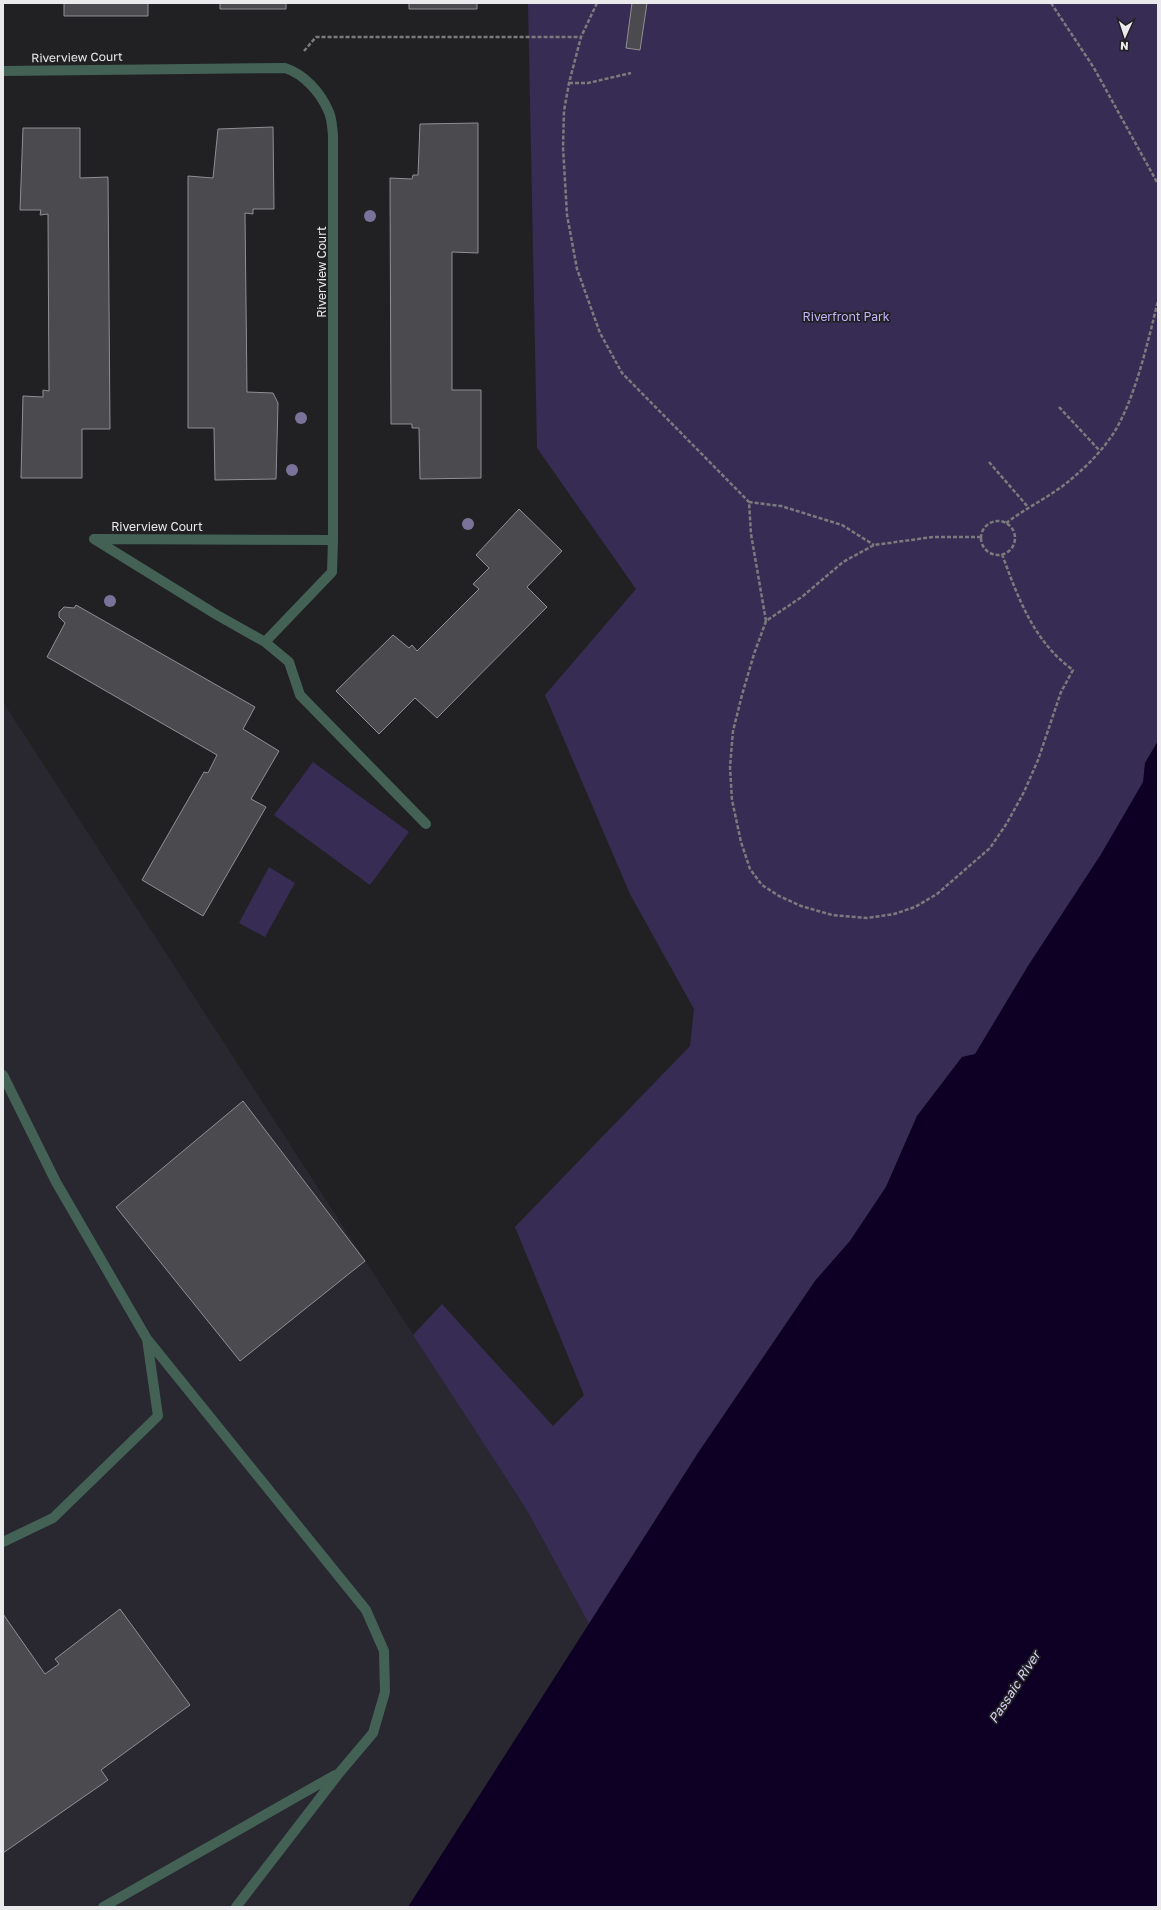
<svg xmlns="http://www.w3.org/2000/svg" width="1161" height="1910" viewBox="0 0 1161 1910" font-family="'Golos Text',sans-serif">
<rect width="100%" height="100%" fill="#212124"/>
<!-- built -->
<path fill="#292730" d="M3 702 525 1507 589 1624 409 1907H3Z"/>
<!-- green -->
<path fill="#372c53" d="M528 3H1158V741L1145 763 1144 782 1100 856 1028 966 975 1055 962 1057 917 1116 886 1187 850 1241 815 1281 698 1453 589 1624 525 1507 413 1335 442 1304 553 1426 584 1395 515 1227 690 1046 694 1009 630 894 545 695 636 589 537 448Z
M313 762 409 832 370 885 274 815Z
M269 867 295 883 265 937 239 923Z"/>
<!-- water -->
<path fill="#0d0024" d="M1158 741V1907H408L698 1453 815 1281 850 1241 886 1187 917 1116 962 1057 975 1054 1028 966 1100 856 1143 782 1145 763Z"/>
<!-- building -->
<path fill="#4b4a4e" stroke="#908f94" d="M64 3H148V16H64Z
M220 3H286V9H220Z
M409 3H477V9H409Z
M632 3H647L640 50 626 48Z
M478 123V253L452 252V390H481V478L420 479 419 428H412V424H391L390 178 412 179 413 175H418L420 124Z
M273 127 274 209H253V214L245 213 247 392 273 393 278 403 276 479 215 480 214 428H188V176L213 178 218 129Z
M23 128H80V178L108 177 110 429H82V478H21L23 396 43 397V390L49 391 48 214 40 215 41 210H20Z
M519 509 562 551 527 587 547 607 437 718 415 698 379 734 336 691 393 635 409 648 412 645 417 651 479 589 473 584 489 568 476 555Z
M76 605 255 707 243 729 279 751 251 799 266 807 203 916 142 880 204 772 208 773 217 755 47 657 65 623 59 617V612L64 607 74 608Z
M243 1101 365 1261 240 1361 116 1207Z
M120 1609 190 1705 101 1770 108 1780 3 1853V1614L45 1674 59 1664 55 1659Z"/>
<g fill="none" stroke-linecap="round" stroke-linejoin="round">
<!-- path -->
<path stroke="#7b7b7e" stroke-width="2.5" stroke-dasharray="4 2" stroke-linecap="butt" d="M597 3 581 37 569 83 564 111 563 147 567 215 577 269 600 333 622 373 749 502
M1051 3 1094 68 1158 184
M304 51 316 37H581
M569 83H588L631 73
M1059 407 1100 451
M989 462 1028 507
M981 538a17 17 0 1 1 34 0a17 17 0 1 1-34 0Z
M1006 523C1026 508 1051 496 1069 481 1086 467 1101 452 1113 434 1135 400 1148 341 1158 301
M981 537H933L874 545 843 562 803 596 766 621 754 654 742 695 733 731 730 767 732 800 741 842 750 869 762 885 779 896 801 906 832 915 867 918 894 914 915 907 937 894 990 848 1007 823 1024 792 1038 760 1061 692 1073 670C1034 642 1018 598 1002 554
M766 621 751 534 749 502 781 506 842 525 874 545"/>
<!-- minor -->
<path stroke="#436255" stroke-width="10" d="M3 71 285 68C304 74 320 92 328 110 332 117 332 127 333 135V540L94 539
M94 539 217 615 265 642 332 572 333 540
M265 642 289 662 300 695 426 824
M3 1075 56 1182 147 1339 158 1416 53 1518 3 1542
M147 1339 366 1610 384 1651 385 1692 373 1733 340 1772 236 1907
M103 1907 335 1775"/>
</g>
<!-- trees -->
<g fill="#7b729a">
<circle cx="370" cy="216" r="6"/>
<circle cx="301" cy="418" r="6"/>
<circle cx="292" cy="470" r="6"/>
<circle cx="468" cy="524" r="6"/>
<circle cx="110" cy="601" r="6"/>
</g>
<g text-anchor="middle" dominant-baseline="central" stroke-width="3.5" stroke-linejoin="round" paint-order="stroke">
<!-- street labels -->
<g font-size="12" fill="#eaeaec" stroke="#212124">
<text transform="translate(77 57) rotate(-1)">Riverview Court</text>
<text transform="translate(321 272) rotate(-90)">Riverview Court</text>
<text x="157" y="526">Riverview Court</text>
</g>
<!-- park labels -->
<g font-size="12" fill="#c5b4fa" stroke="#212124">
<text x="846" y="316">Riverfront Park</text>
</g>
<!-- water labels -->
<g font-size="13" font-style="italic" fill="#d8d0f4" stroke="#212124">
<text transform="translate(1014 1687) rotate(-57)">Passaic River</text>
</g>
</g>
<!-- border -->
<rect width="1161" height="1910" fill="none" stroke="#eaeaec" stroke-width="8"/>
<!-- north arrow -->
<g transform="translate(1125 36) rotate(183)" stroke="#212124" stroke-width="3" paint-order="stroke">
<path d="M0-3L7 15L0 10L-7 15Z" fill="#eaeaec"/>
<text y="-6" font-size="11" font-weight="bold" text-anchor="middle" fill="#eaeaec">N</text>
</g>
</svg>
